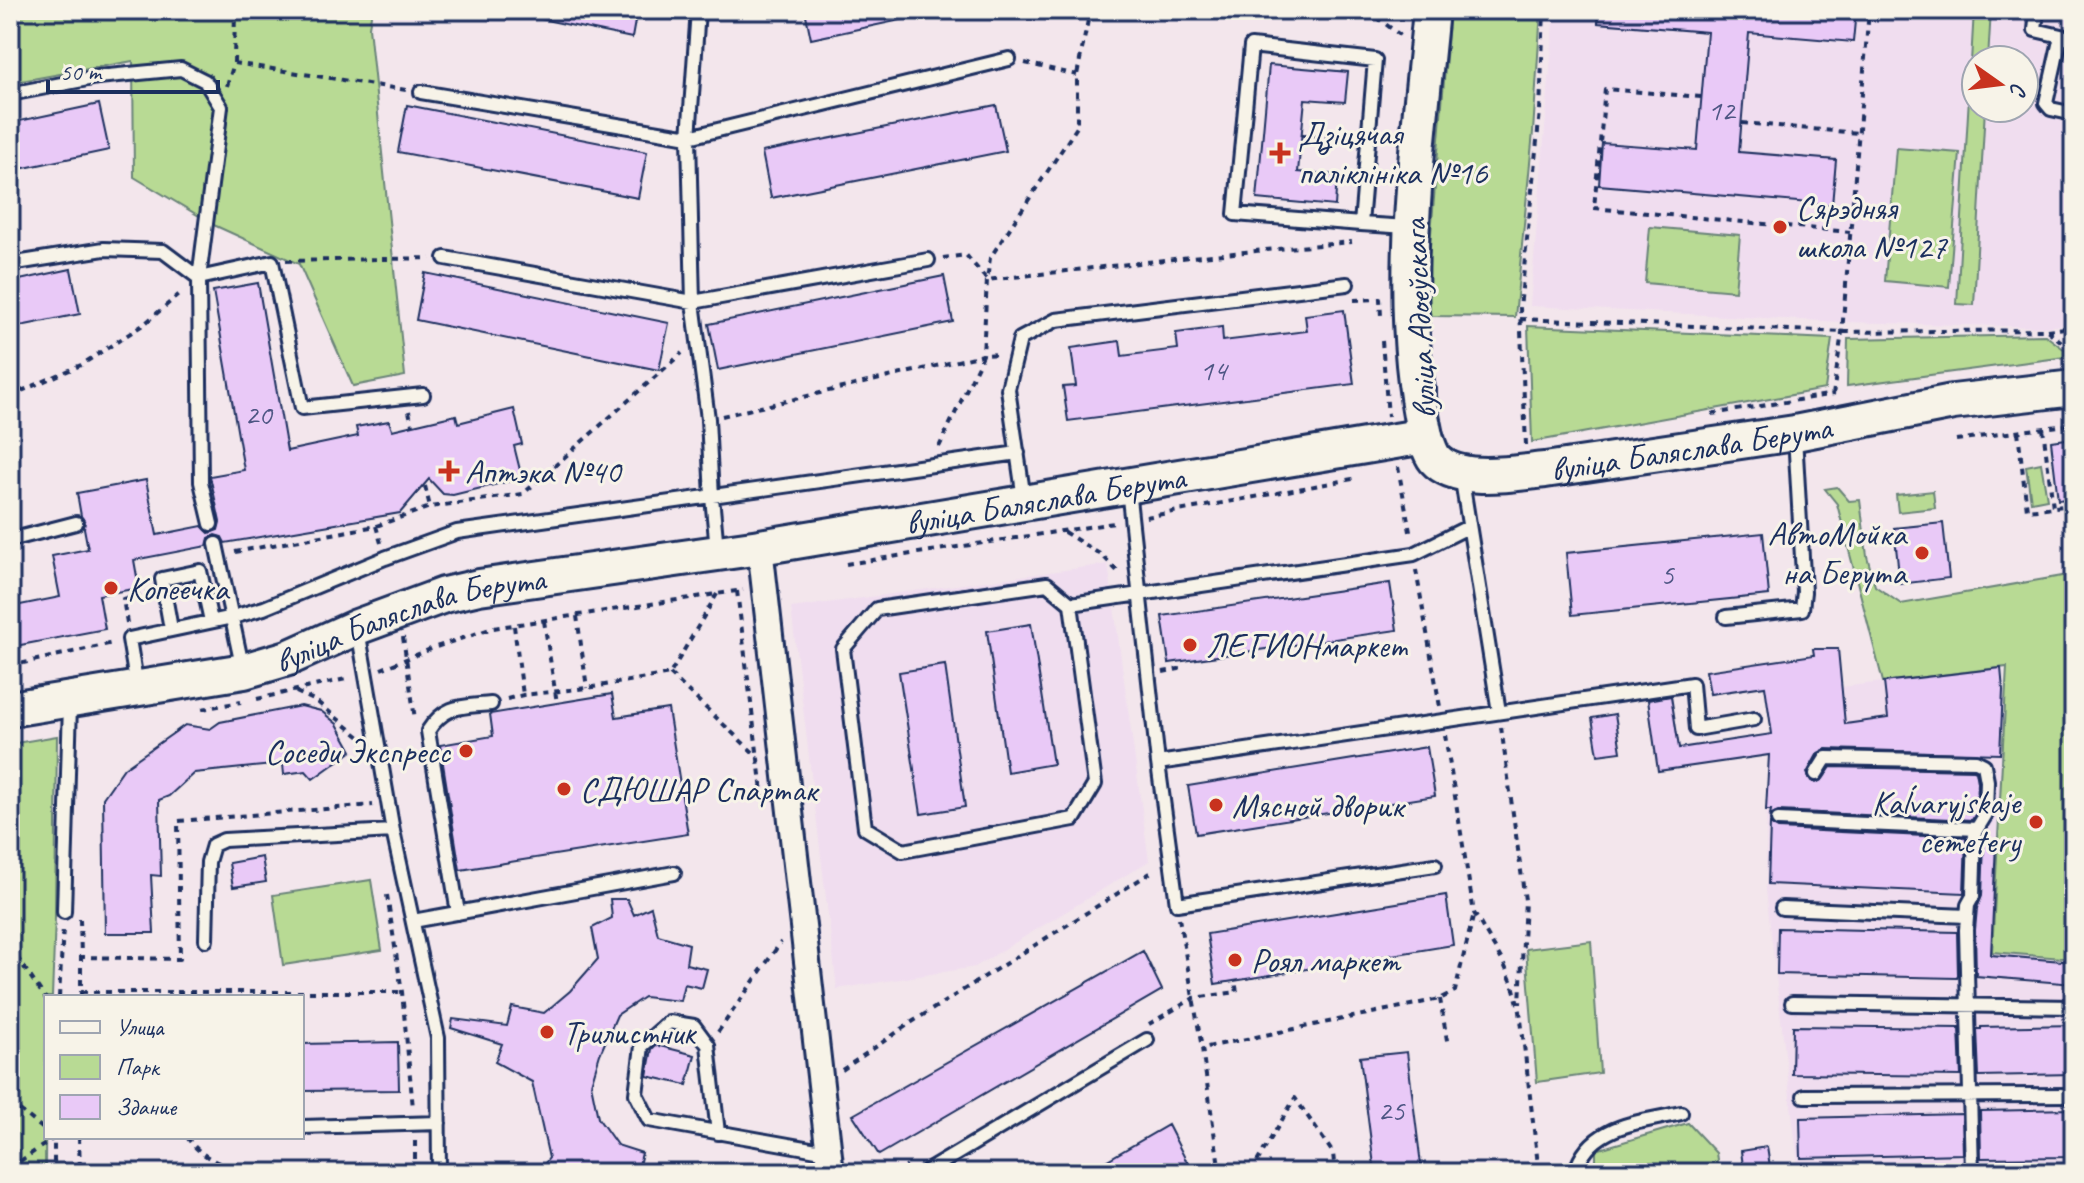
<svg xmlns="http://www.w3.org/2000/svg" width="2084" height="1183" viewBox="0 0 2084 1183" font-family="Caveat,sans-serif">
<rect width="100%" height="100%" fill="#f3e6ec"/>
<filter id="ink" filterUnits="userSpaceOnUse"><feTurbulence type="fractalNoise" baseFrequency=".0125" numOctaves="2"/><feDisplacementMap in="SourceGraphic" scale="16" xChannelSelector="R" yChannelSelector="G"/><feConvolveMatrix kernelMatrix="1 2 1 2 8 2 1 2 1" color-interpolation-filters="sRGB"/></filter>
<g filter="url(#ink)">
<!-- built -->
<path fill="#f0ddef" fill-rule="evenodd" d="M1555 10H2074V323L2045 327 1841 322 1530 306ZM1976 60H2024V108H1976Z
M1108 564 1149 861 975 967 837 989 791 608Z
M1813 649H1838L1841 687 2000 668 2005 692 1992 952 2074 959V1173H1799L1766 890 1767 768 1825 747Z"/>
<!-- green -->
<path fill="#b8da94" stroke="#6a8479" stroke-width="2" d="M45 10H372L369 27 405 376 353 386 299 264 216 226 134 177 133 61 10 83V18Z
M1450 10H1541L1533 132 1515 317 1432 316 1425 304Z
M1974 10H1991L1988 60H1976V108H1985L1974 305 1957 304Z
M1896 148 1960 153 1949 287 1885 281Z
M1650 227 1740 235 1735 291 1645 283Z
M1528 326 1832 339 1825 389 1532 442Z
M2045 335 2073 356 1847 386 1848 339Z
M2041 463 2047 499 2031 502 2026 466Z
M1837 487 1849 501 1860 500 1867 556 1875 586 1901 604 2074 574V959L1992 952 2007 667 1883 682 1837 504 1825 489Z
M1933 491 1935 508 1898 512 1896 495Z
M57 736 55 917 52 997H46L45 1173H10V744Z
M371 880 382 950 283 965 273 895Z
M1591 941 1600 1073 1537 1082 1526 949Z
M1688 1123 1716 1153 1719 1173H1596V1150Z"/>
<!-- building -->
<path fill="#e9c9f7" stroke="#1b2f5e" stroke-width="2" d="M537 10H637L632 38 536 18Z
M805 10H909L910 18 811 39Z
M1599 10H1856L1853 42 1749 33 1739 152 1836 160 1832 205 1599 185 1602 143 1697 150 1707 32 1598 23Z
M1269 65 1348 72 1345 102 1305 99 1298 172 1337 175 1335 206 1257 199Z
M99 104 109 150 10 171V123Z
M407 105 647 152 638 198 398 152Z
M996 105 1006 151 771 198 762 152Z
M71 269 80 314 10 328V282Z
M425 273 669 323 659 370 416 320Z
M944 276 953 322 718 370 709 324Z
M258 283 287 451 358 436 356 427 389 421 392 430 456 415 458 423 514 409 522 444 514 446 522 478 453 495 443 494 429 479 400 513 225 543 222 537 215 535 209 538 207 546 134 560 139 588 99 595 105 629 10 647V607L60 597 52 556 88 549 84 528 85 522 81 516 77 493 146 480 157 535 202 526 209 533 218 530 220 522 210 476 244 470 213 291Z
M1344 310 1354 384 1068 421 1063 387 1076 386 1071 348 1120 341 1122 356 1178 349 1176 333 1222 327 1223 341 1307 331 1305 315Z
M2074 438V498L2058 500 2051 441Z
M1943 523 1949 578 1900 584 1894 528Z
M1763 533 1769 595 1572 615 1566 553Z
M1390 583 1397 630 1169 663 1162 616Z
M1031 624 1053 764 1007 772 987 631Z
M1813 649H1838L1845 724 1888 718 1884 682 2001 668 2003 690 2000 754 1826 749 1818 753 1807 773 1811 781 1816 783 1823 779 1831 767 1974 770 1976 771 1978 782 1977 811 1972 820 1778 811 1770 815 1771 810H1766L1769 755 1658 771 1648 700 1671 696 1679 748 1772 734 1765 686 1710 694 1706 671 1814 655Z
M945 665 965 807 921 814 899 672Z
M612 694 616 717 668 709 688 834 460 870 440 745 493 736 490 714Z
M301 706 321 711 337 724 352 751 313 779 306 771 284 774 283 764 194 773 169 796 159 800 161 876 151 875 154 933H105L103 798 124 768 185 725 210 729 220 722Z
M1615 714 1621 752 1598 755 1592 718Z
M1427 747 1435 796 1196 834 1188 786Z
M1770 824 1778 829 1966 838 1964 893 1768 884Z
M1984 842 1996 843 1991 955 2074 962V984L1976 976 1975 930 1977 908 1982 896Z
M262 857 266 882 233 887 229 863Z
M1446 895 1453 945 1215 984 1207 934Z
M610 899H627L634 915 651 907 658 935 689 944 686 964 707 969 702 988 684 984 680 1001 644 997 617 1015 600 1054 591 1084 598 1118 617 1145 642 1153 637 1173H537L549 1158 532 1082 495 1062 502 1044 451 1028 453 1019 507 1026 512 1007 544 1013 570 991 598 959 592 928 612 918Z
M1778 928 1957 932 1958 975 1957 978 1777 974Z
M1143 951 1162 990 879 1155 853 1115Z
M2074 1025V1074L1979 1076 1977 1029H1981V1027Z
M1793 1026 1959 1028 1961 1076 1792 1074Z
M398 1042 399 1090 302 1091V1044Z
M656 1045 695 1055 687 1085 647 1076 652 1049Z
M1407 1052 1422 1173H1375L1360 1057Z
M2074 1109V1157L1981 1158 1980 1111Z
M1962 1114 1963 1154 1801 1158 1800 1118Z
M1168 1125 1189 1166 1177 1173H1085Z
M1767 1147 1771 1173H1744L1741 1151Z"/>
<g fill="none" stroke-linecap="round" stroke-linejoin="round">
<!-- lane casing -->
<g stroke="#1b2f5e" stroke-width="18">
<path id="lane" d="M698 10 689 137 693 302 708 419 712 497 717 549
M2037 10 2035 30 2074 39
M2061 36 2046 103 2051 109 2074 114
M1251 46 1375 60 1361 224 1235 214Z
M421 92 689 137 1009 59
M10 94 98 77 181 69 205 81 221 107 199 278 201 482 211 524
M1361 224 1408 227
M445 258 693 302 928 260
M10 264 104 249 163 251 199 278 272 262 302 408 423 395
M1461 474 1499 712
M1128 489 1158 763 1177 904 1435 865
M1024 499 1008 389 1020 339 1056 320 1347 284
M10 540 76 523
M216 544 243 670
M1071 604 1095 784 1074 819 903 851 865 828 843 649 877 609 1047 584 1071 604 1414 554 1468 527
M1726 617 1802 609 1804 592 1795 436
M171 629 162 579 200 571 211 621
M358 630 393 831 438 1038 439 1173
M137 687 129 639 233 617 264 608 385 558 457 532 1018 453
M1158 763 1692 684 1696 729 1754 719
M1816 774 1826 758 1976 761 1984 765 1987 781 1986 814 1975 832 1973 896 1968 905 1966 930 1972 1173
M1778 820 1977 829
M1782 908 1967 916
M64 912 70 704
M458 913 428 731C445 704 462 707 491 704
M413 921 674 873
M206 940 208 862 213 845 224 840 393 831
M1792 1003 2074 1007
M1804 1096 2074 1095
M302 1127 439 1123
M718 1133 708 1045 694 1026 669 1022 642 1046 636 1094 649 1120 828 1152
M924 1173 1147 1040
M1575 1173C1589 1124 1639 1123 1681 1113"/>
</g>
<!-- street casing -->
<g stroke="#1b2f5e" stroke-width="30">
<path id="street" d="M760 547 831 1173"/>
</g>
<!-- secondary casing -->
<g stroke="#1b2f5e" stroke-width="40">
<g id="secondary">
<path d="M1425 436C1395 298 1418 149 1431 10"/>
<path id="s1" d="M10 709 244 671 288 658 357 627 444 595 479 587 760 547 1425 436C1428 444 1430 453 1435 459 1457 484 1514 473 1545 470L1795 433 1953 402 2074 388"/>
</g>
</g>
<!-- path -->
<path stroke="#1b2f5e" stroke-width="4" stroke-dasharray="6 6" stroke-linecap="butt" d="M1367 10 1400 35
M234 63 406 90
M1025 63 1077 75
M227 86 234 63 235 10
M1701 97 1605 89 1594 208 1850 232
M1742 123 1858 133
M1301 135 1354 138
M943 258 966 255 987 280 1191 257 1352 242
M286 261 430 258
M1354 300 1380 299 1381 316
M1520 319 1842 332 2047 330 2074 352
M2047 330 2074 327
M1382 341 1388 416
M1833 395 1842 332 1869 10
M10 396 81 365 143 325 182 292
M409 411 412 425
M1712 414 1834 394
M722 416 983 355 987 280 990 258 1077 127V75L1090 10
M2043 428 2053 507
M2018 431 2027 510 2074 505
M1956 440 2074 424
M1526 445 1520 308 1540 111 1544 10
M939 447 983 355 1000 354
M1398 467 1411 537
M425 486 430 507
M1146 517 1358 478
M376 526 381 543
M1064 532 1103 556 1120 574
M235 552 376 526 430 507 523 494 682 353
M846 564 1114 523
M1416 570 1440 707
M737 591 764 807
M577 616 587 688
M544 621 557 703
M127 623 123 599 147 594V592
M514 626 523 695
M403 637 415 719
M10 666 113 643
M381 669 436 647 493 628 743 590
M1163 672 1179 669 1178 662
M670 674 758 757
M296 692 316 701 360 737
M257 699 350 678
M507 699 523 695 587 688 670 674 717 594
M202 709 241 702
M1501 727 1525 900 1520 1004
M1445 735 1474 913 1503 962 1513 985 1520 1011 1539 1173
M387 895 402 992 413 1108
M1179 918 1202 1048
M80 919 81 957 180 959 178 821 373 805
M10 947 46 999
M81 992H402
M59 997 63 928
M81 997V957
M1440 999 1448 1046
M1149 1024 1194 998 1237 992 1235 981
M718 1032 781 942
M842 1070 912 1022 1155 870
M10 1102 46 1131
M79 1137 80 1173
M187 1137C200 1157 220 1164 243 1173
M415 1141V1173
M10 1168 54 1138V1173
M895 1173 907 1166
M1220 1173 1202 1048 1440 999 1455 991 1474 913
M1255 1173 1254 1167 1295 1098 1333 1153 1335 1173"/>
<!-- lane -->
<use href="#lane" stroke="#f7f3e8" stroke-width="12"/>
<!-- street -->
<use href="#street" stroke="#f7f3e8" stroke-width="24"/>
<!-- secondary -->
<use href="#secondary" stroke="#f7f3e8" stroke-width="34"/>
</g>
</g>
<!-- markers -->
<g fill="#c8321e" stroke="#f7f3e8" stroke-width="3">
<path d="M1276 141h8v8h8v8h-8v8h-8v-8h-8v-8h8z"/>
<circle cx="1780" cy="227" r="8"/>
<path d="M445 459h8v8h8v8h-8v8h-8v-8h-8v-8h8z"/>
<circle cx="1922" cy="553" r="8"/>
<circle cx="111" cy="588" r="8"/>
<circle cx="1190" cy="645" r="8"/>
<circle cx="466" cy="751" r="8"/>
<circle cx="564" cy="789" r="8"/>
<circle cx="1216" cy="805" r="8"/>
<circle cx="2036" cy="822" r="8"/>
<circle cx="1235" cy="960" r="8"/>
<circle cx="547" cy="1032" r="8"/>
</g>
<g text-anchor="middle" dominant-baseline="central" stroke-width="6" stroke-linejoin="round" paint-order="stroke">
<!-- number labels -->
<g font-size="30" fill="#4e5684">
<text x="1721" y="110">12</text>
<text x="1213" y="370">14</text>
<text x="258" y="414">20</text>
<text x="1667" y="574">5</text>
<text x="1391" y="1110">25</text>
</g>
<!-- poi labels -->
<g font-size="34" fill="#1b2f5e" stroke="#f7f3e8" text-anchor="start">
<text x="1298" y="133">Дзіцячая<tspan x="1298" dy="39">паліклініка №16</tspan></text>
<text x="1796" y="207">Сярэдняя<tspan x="1796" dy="39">школа №127</tspan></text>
<text x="465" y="471">Аптэка №40</text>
<text x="1906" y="533" text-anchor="end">АвтоМойка<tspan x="1906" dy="39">на Берута</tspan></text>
<text x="127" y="588">Копеечка</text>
<text x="1206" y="645">ЛЕГИОНмаркет</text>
<text x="450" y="751" text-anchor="end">Соседи Экспресс</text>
<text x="580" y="789">СДЮШАР Спартак</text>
<text x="2020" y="802" text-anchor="end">Kaĺvaryjskaje<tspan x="2020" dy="39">cemetery</tspan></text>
<text x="1232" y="805">Мясной дворик</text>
<text x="1251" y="960">Роял маркет</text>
<text x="563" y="1032">Трилистник</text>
</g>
<!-- street labels -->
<g font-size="34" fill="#1b2f5e" stroke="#f7f3e8">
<text transform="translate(1419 319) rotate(-93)">вуліца Адоеўскага</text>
<text stroke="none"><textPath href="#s1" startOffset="1732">вуліца Баляслава Берута</textPath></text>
<text stroke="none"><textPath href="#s1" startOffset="1060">вуліца Баляслава Берута</textPath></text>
<text stroke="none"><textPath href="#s1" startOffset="412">вуліца Баляслава Берута</textPath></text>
</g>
</g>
<!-- margin -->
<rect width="2084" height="1183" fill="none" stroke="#f7f3e8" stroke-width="40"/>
<rect x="20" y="20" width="2044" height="1143" fill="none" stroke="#1b2f5e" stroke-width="3" filter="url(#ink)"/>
<!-- legend -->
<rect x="44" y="995" width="260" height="144" fill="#f7f3e8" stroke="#9fa5b1" stroke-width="2"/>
<rect x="60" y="1021" width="40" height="12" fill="#f7f3e8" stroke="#9fa5b1" stroke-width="2"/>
<text x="116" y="1035" font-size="24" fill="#1b2f5e">Улица</text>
<rect x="60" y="1055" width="40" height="24" fill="#b8da94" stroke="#9fa5b1" stroke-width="2"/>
<text x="116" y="1075" font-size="24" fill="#1b2f5e">Парк</text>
<rect x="60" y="1095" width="40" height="24" fill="#e9c9f7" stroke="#9fa5b1" stroke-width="2"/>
<text x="116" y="1115" font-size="24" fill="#1b2f5e">Здание</text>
<!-- north arrow -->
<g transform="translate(2000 84) rotate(104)"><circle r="38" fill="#f7f3e8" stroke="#9fa5b1" stroke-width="2"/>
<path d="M0-6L14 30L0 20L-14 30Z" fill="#c8321e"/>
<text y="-12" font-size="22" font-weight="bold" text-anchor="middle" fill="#1b2f5e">С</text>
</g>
<!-- scale -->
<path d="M48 80v12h170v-12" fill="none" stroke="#1b2f5e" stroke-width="4"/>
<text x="60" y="80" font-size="24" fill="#1b2f5e" stroke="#f7f3e8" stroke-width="6" paint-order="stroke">50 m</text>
</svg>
